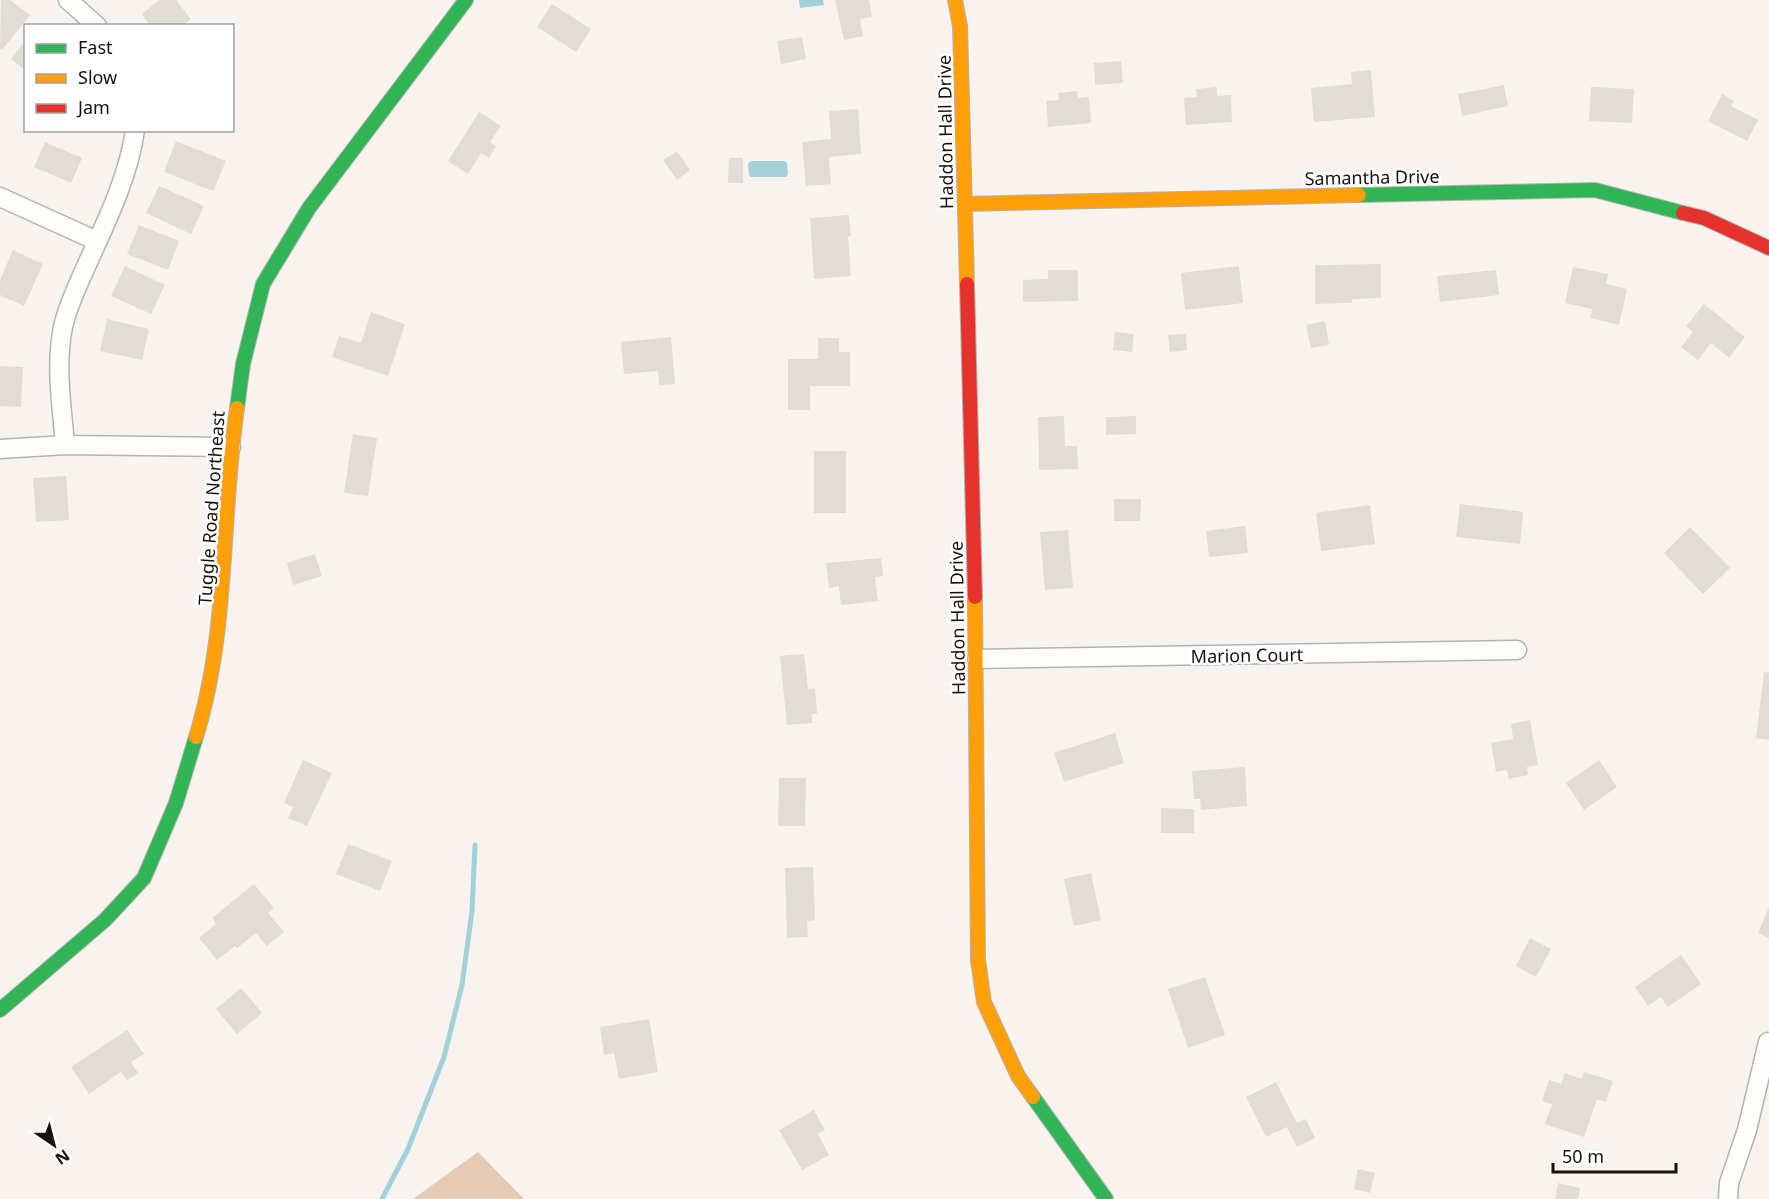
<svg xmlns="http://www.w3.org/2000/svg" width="1769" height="1199" viewBox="0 0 1769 1199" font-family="'Noto Sans',sans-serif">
<rect width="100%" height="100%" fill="#f8f3ee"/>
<!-- forest -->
<path fill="#e5cbb3" d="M478 1152 524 1199H413Z"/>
<!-- water -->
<path fill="#a2d1da" d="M799 0H823L824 5 800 8Z
M751 161H784L787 163 788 174 786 177H751L749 175 748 164Z"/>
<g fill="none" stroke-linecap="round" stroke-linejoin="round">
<!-- stream -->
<path stroke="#a2d1da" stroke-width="5" d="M382 1199 408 1149 444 1057 462 985 472 911 475 845"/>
</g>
<!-- building -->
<path fill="#e2dcd7" d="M1 0H10L30 15 2 50 0 48Z
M160 0H176L191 19 182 26H150L142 14Z
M835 0H869L872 17 860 19 863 36 844 40Z
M552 4 591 29 576 52 537 27Z
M802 37 806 59 781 64 777 41Z
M26 40V71L11 59Z
M1121 61 1123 83 1095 85 1094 63Z
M1371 70 1375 117 1314 122 1311 88 1352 84 1351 72Z
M1504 85 1508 106 1462 116 1458 94Z
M1217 87V96L1231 95 1232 122 1186 125 1184 98 1197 97 1196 89Z
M1591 87 1634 89 1632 123 1589 121Z
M1077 91 1078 98 1089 97 1091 123 1048 127 1046 101 1059 100 1058 93Z
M1722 94 1734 101 1731 106 1758 120 1747 141 1708 121Z
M858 109 861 154 829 157 831 184 806 186 802 142 831 139 829 111Z
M479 112 501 126 490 142 496 146 489 158 481 153 468 174 448 161Z
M176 141 226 161 213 191 164 172Z
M45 142 82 158 71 183 34 167Z
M677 151 690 170 677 180 663 160Z
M729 158H743V183H728Z
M159 186 204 206 191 234 146 213Z
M849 215 851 236 848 237 851 276 814 279 810 218Z
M139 225 179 241 168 270 127 254Z
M13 250 43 264 24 306 0 295V280Z
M1381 264V298L1352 299V303L1315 304V265Z
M125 266 165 285 151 314 111 296Z
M1239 266 1243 303 1185 310 1181 273Z
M1573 267 1608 274 1606 284 1627 289 1619 325 1590 318 1592 309 1565 303Z
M1048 270H1078V301L1023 302V280L1048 279Z
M1496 270 1499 295 1440 302 1437 276Z
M1704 304 1745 337 1729 358 1711 343 1698 360 1681 347 1693 332 1686 326Z
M371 312 405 324 388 376 332 357 339 336 361 343Z
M107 319 149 329 142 360 100 351Z
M1325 321 1329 345 1311 348 1306 325Z
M1115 332 1134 334 1132 352 1113 350Z
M1186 334 1187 350 1170 352 1168 335Z
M671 337 675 384 659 385 658 371 624 374 621 342Z
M818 338H839V352H850V386H810V410H788V359H818Z
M0 366 23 367 21 407 0 406Z
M1064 416 1065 446H1077L1078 469 1039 470 1038 417Z
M1136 416V434L1106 435V417Z
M353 434 377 438 368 496 344 493Z
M814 451H846V513H814Z
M66 476 69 520 36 522 33 478Z
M1114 499H1141L1140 521H1114Z
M1460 504 1523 512 1520 544 1456 537Z
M1370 505 1375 544 1321 551 1316 513Z
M1245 526 1248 553 1209 557 1206 531Z
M1690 527 1730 568 1703 594 1664 553Z
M1068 530 1073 588 1045 590 1040 532Z
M315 554 322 576 293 585 287 563Z
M881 558 883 576 875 577 878 601 841 605 839 586 829 588 826 563Z
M804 654 808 689 815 688 817 714H812V723L787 725 780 656Z
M1764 672 1769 673V740L1756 738Z
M1530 720 1538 765 1527 767 1528 775 1509 779 1507 770 1496 772 1491 743 1513 739 1511 724Z
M1115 733 1124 763 1064 782 1054 753Z
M303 760 332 773 307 826 288 818 293 807 284 803Z
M1599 760 1617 787 1584 810 1566 783Z
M1245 767 1247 806 1201 810 1200 799H1194L1192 771Z
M779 778H806L805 826H778Z
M1161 808 1194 809V833H1161Z
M348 844 392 861 380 891 336 874Z
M813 867 815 920 807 921 808 937 787 938 785 868Z
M1091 873 1101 920 1074 926 1064 879Z
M254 884 274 908 268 913 284 932 267 946 256 933 237 948 235 946 217 960 199 938 216 924 212 918Z
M1769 907V938L1758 933Z
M1530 938 1551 949 1536 977 1516 966Z
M1681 955 1701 984 1668 1007 1661 997 1648 1006 1635 987Z
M1205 977 1225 1035 1188 1048 1168 989Z
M241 988 262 1013 237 1034 216 1009Z
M649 1019 658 1072 619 1079 614 1053 604 1055 600 1027Z
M127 1030 144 1054 131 1062 138 1073 127 1080 121 1072 89 1094 71 1067Z
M1584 1072 1613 1081 1606 1102 1597 1099 1584 1137 1545 1124 1552 1104 1542 1101 1549 1080 1561 1084 1565 1073 1581 1079Z
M1276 1082 1297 1123 1306 1119 1315 1138 1297 1147 1287 1127 1266 1137 1246 1097Z
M814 1110 825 1130 818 1134 829 1155 802 1170 779 1130Z
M1358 1169 1375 1173 1370 1193 1354 1189Z
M1558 1183 1580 1188 1578 1199H1555Z"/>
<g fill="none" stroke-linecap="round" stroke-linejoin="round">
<!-- street casing -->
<g stroke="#b7b2ad" stroke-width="21">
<path id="street" d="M68 0 97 26
M0 197 97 241
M65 445C62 407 55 366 63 327 67 308 76 289 84 271 104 226 128 180 135 130
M0 449 65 445 231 447
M977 659 1517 650
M1728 1199 1729 1183 1747 1130 1768 1042"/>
</g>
<!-- fast casing -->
<g stroke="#b7b2ad" stroke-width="16">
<path id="fast" d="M1359 195 1595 190 1683 213
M237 408 243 364 263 284 309 208 466 0
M0 1010 105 920 144 878 176 803 196 737
M1033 1097 1106 1199"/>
</g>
<!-- slow casing -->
<g stroke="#b7b2ad" stroke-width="16">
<path id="slow" d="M955 0 960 26 967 284
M965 204 1359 195
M975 597 978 960 984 1002 1018 1076 1033 1097
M196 737C229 630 221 518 237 408"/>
</g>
<!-- jam casing -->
<g stroke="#b7b2ad" stroke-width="16">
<path id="jam" d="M1683 213 1704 218 1769 248
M967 284 975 597"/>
</g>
<!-- street -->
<use href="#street" stroke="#fefdfc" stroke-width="18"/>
<!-- fast -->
<use href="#fast" stroke="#30b455" stroke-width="14"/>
<!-- slow -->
<use href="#slow" stroke="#ff9f0a" stroke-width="14"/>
<!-- jam -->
<use href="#jam" stroke="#e5322d" stroke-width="14"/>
</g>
<g text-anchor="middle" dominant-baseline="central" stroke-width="5" stroke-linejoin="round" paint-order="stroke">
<!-- street labels -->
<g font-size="18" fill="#18120d" stroke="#fff">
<text transform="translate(945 132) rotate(-91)">Haddon Hall Drive</text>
<text transform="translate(1372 177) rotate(-1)">Samantha Drive</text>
<text transform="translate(211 508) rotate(-86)">Tuggle Road Northeast</text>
<text transform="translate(957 618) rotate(-91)">Haddon Hall Drive</text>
<text transform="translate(1247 655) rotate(-1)">Marion Court</text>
</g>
</g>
<!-- legend -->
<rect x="24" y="24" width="210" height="108" fill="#ffffff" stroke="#a3a09e" stroke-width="1.5"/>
<rect x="36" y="44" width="30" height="9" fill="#30b455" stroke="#a3a09e" stroke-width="1.5"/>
<text x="78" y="54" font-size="18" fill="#18120d">Fast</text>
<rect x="36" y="74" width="30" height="9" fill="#ff9f0a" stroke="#a3a09e" stroke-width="1.5"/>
<text x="78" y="84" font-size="18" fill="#18120d">Slow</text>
<rect x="36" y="104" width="30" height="9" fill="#e5322d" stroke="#a3a09e" stroke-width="1.5"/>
<text x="78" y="114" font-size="18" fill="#18120d">Jam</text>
<!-- north arrow -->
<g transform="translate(54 1145) rotate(145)" stroke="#ffffff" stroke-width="4.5" paint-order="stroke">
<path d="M0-4.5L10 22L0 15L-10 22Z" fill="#18120d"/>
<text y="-9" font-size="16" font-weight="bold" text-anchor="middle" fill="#18120d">N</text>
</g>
<!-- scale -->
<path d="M1553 1163v9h123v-9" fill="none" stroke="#18120d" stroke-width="3"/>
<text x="1562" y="1163" font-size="18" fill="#18120d" stroke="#ffffff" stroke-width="4.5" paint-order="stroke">50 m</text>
</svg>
